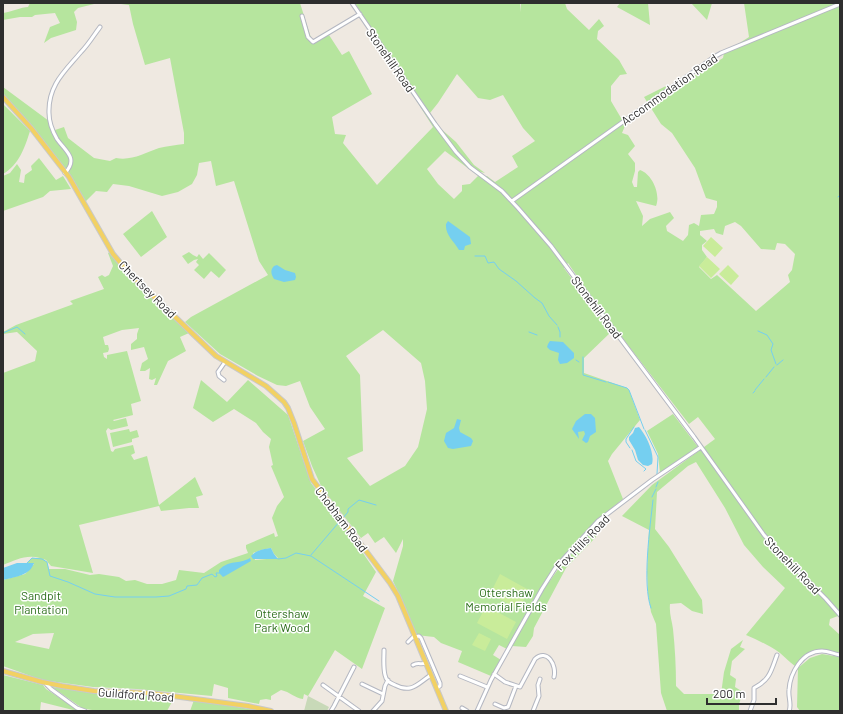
<svg xmlns="http://www.w3.org/2000/svg" width="843" height="714" viewBox="0 0 843 714" font-family="Barlow,sans-serif">
<rect width="100%" height="100%" fill="#efe9e1"/>
<!-- green -->
<path fill="#b6e59e" fill-rule="evenodd" d="M30 3H98L78 8 74 12 77 22 76 30 51 38 44 43 50 27 60 23 55 13 35 15 32 17H20L3 20V13C10 12 22 7 28 7Z
M113 3H300L312 41 329 35 342 55 349 51 372 94 332 117 335 134 346 135 343 143 377 185 433 127 355 3H520V12L521 3H565L567 9 589 30 599 19 604 26 598 31 597 39 619 60 627 74 620 75 611 86V101L624 123 625 126 622 133 628 135 635 146 628 154 635 163V171L632 182 634 187H637L638 172 640 170C652 174 661 194 656 206L636 201 643 216 642 226 650 219 670 212 674 218 666 226 667 231 683 241 688 235 689 225 694 223 699 226 701 215 714 214 717 207V201L706 198 695 168 672 133 661 124 644 97 666 86 670 91 723 58 724 53 749 37 744 3H840V619L838 616 830 619 829 625 840 635V653C818 649 811 647 795 666 789 662 785 657 780 653 770 646 758 640 746 635L785 588 763 567 744 545 725 508 696 462 688 466 657 492 655 529 669 547 702 600 703 614 692 611 681 603 670 604C669 613 672 621 673 629 675 648 676 667 676 686L684 694H721L724 672 731 649 743 640 740 647 745 649 732 661 730 675 736 679 735 687 743 692 739 704V711H667L661 693 656 624 651 612 648 594 647 571 649 530 622 516 652 485 715 439 698 417 689 424 596 304 568 263 564 268 611 332 584 358V373L627 388 629 390 640 420 612 454 608 461 623 499C595 521 562 553 543 584 530 605 519 627 507 649L499 645 493 655 501 660 491 676 458 662 462 651 441 643 434 637 416 635 401 598 393 581 403 546V539L396 553 384 537 375 543 368 533 361 538 322 488 312 466 303 441 325 429 310 407 300 381 286 386 277 385 258 376 220 354 185 322 191 317 268 275 259 261 234 181 216 186 211 161 199 163 197 175 192 184 178 192 162 196 129 186 113 184 107 192 96 191 85 202C60 165 36 126 3 95V87L49 121 52 131 64 127 68 138 77 145 94 158 110 161 116 158C132 161 144 153 159 148 167 146 176 145 184 144V133L170 58 145 65 133 24 129 5ZM457 74 478 98 490 100 503 95 523 128 535 141 512 156 518 167 495 182 487 176H478L470 184 462 185V191L454 199 438 184 427 169 445 151 469 169 485 173 474 165 456 142 440 128 430 113 438 103ZM735 222 741 226 761 249 775 250 777 243 785 244 795 254 792 270 788 275 790 282 756 311 717 275 711 279 699 267 707 257 702 250V245L707 241 700 235V231L714 229 716 233 723 235 725 226ZM383 330 421 363 425 381 427 409 418 447 405 466 370 486 347 458 363 451 360 375 346 356Z
M620 3H648L650 25 617 7Z
M691 3H712L707 20Z
M3 104 30 131C25 147 19 165 3 174Z
M39 158 56 180 63 176 71 189 50 191 43 197 3 211V176L10 173 17 164 21 170 19 182 24 183 25 175 32 170 31 166Z
M152 211 167 237 141 257 123 234Z
M110 252 128 275 134 279 189 333 180 337 186 351 168 361 157 385H154L156 378 152 380 149 379 150 368 145 371H140L142 363 148 359 144 347 131 350V344L137 339V334L139 328 122 330 103 337 105 345H108L109 349 108 352 103 353 104 357 107 359V355L127 351 141 401 131 404 133 415 113 420 114 421 126 418 128 426 111 430 108 428 106 431 111 451 113 452 115 449 133 445 135 453 131 455 134 460 147 456 159 505 195 477 203 495 196 497 199 508H189L161 511 159 506 79 525 93 573 51 566 46 560 43 559 47 562 49 569H65L90 575 99 574 119 577 126 581 135 580 147 584H162L176 580 179 570 204 573 221 562 248 553 246 548V545L274 533 275 537 278 536 272 518 277 506 284 497 271 466 273 465 269 447 271 439 263 432 256 423 234 409 213 422 193 408 201 380 227 402 248 380 288 415 311 483 347 530 376 572 363 596 385 608 362 669 335 650 308 696 304 694 303 699C295 698 290 692 281 690L271 696V700L266 699 260 700 259 704 228 698V688L214 684 212 696 137 689 93 687 42 680 3 666V580L25 574 34 564 27 563 32 558H40C27 554 15 560 3 565V373L35 361 37 351 17 332 3 334V332L16 325 71 305 73 304 70 301 104 289 98 277 102 275 105 277 109 275 113 266 108 253ZM271 548 274 554 278 558 255 560 253 553 261 550ZM54 633 49 649 15 642 33 634Z
M189 252 193 255 197 257 199 254 203 259 209 253 226 270 219 278 211 271 204 279 194 270 199 265 196 262 198 259 194 260 188 264 182 256Z
M673 414 698 447 660 473 658 454 647 431Z
M129 429 130 432 137 430 139 437 132 439V442L113 447 110 433Z
M594 528 596 537 566 568 534 628 533 636 526 647 512 646 544 589 564 561Z
M822 654 840 657V711H800L797 707 798 668 810 658Z
M3 675 43 685 46 689 78 710 77 711 41 702 40 711H3Z
M52 687 94 693 153 695 174 698 167 711H98L86 709 82 708Z
M194 700 263 711H190Z"/>
<!-- cemetery -->
<path fill="#c8d9b8" d="M308 696 329 707 327 711H304Z"/>
<!-- pitch -->
<path fill="#c9ec9a" d="M711 237 723 248 715 257 703 246Z
M707 257 720 269 711 278 699 266Z
M728 265 739 276 731 285 719 274Z
M500 574 529 590 519 609 490 594Z
M486 606 516 622 507 639 477 623Z
M479 633 491 639 485 651 472 645Z"/>
<!-- water -->
<path fill="#75cff0" d="M448 221 470 237 471 244 465 246 464 250H459C454 241 445 235 446 224Z
M277 265 285 270 295 273 296 277 295 280 284 282 274 279C271 274 270 270 274 266Z
M550 341 563 342 574 353V358L567 363 560 364 558 360 559 353 550 350 547 347 548 344Z
M585 414H591L595 418 596 432 590 436 588 442 586 443 582 440 585 434 584 431 578 432 579 439 572 429 576 421Z
M457 419 461 420 459 428 460 432 471 438 473 441 471 446 453 449 448 448 444 441 446 433 454 428Z
M639 427C646 435 655 453 652 464L648 466 643 465 638 460 635 450 629 440V437L633 433 635 428Z
M271 548 274 554 278 559H253L251 556C256 550 264 549 271 548Z
M250 558 251 561 225 576 223 577 219 573V570C230 559 238 565 250 558Z
M17 563H34C30 576 14 577 3 580V568Z"/>
<g fill="none" stroke-linecap="round" stroke-linejoin="round">
<!-- stream -->
<path stroke="#75cff0" stroke-width="1" d="M838 197 840 195
M475 256H485L488 263 494 262 499 269 516 281 535 298 542 303 549 316 557 325
M558 327 560 332V337
M758 331 767 335 773 344 771 350 776 364
M529 332 537 335
M3 333 17 327 25 334
M583 357V375L606 382
M576 360 579 362
M777 365 783 360
M766 377 774 367
M608 382 627 388 629 390 644 429
M755 390 764 379
M753 393 755 391
M645 430 658 457 657 474
M630 448 626 442V439L634 427
M632 450 636 461 646 469 644 471
M656 487 658 482
M652 497 656 489
M343 518 348 512V509L359 500 376 505
M311 555 340 521
M278 559 286 558 296 553 311 556 379 601
M27 563 32 558 42 559 47 562 50 576 68 582 95 594 115 597H156L169 596 186 589 187 586 197 585 202 578 212 574 215 577 217 576 216 573H219
M651 608C642 584 650 527 653 500"/>
<!-- minor casing -->
<g stroke="#b4b7c1" stroke-width="5">
<path id="minor" d="M352 3 435 124 456 152 470 167 502 191 518 208 551 246 694 437 764 535 782 555 826 599 840 615
M302 16 308 37 313 42 360 14
M65 173C79 158 65 151 57 139 53 132 49 121 49 113 48 85 65 71 81 52 88 45 94 35 100 27
M512 201 714 57 721 53 840 4
M224 380 219 376 218 372 225 362
M415 637 419 636 421 638 440 683V686L437 688
M408 642 414 636
M384 650C384 658 383 667 385 675 386 681 390 683 395 685 412 694 418 683 431 675
M413 665C418 662 421 665 426 663
M494 674 505 682 520 687 535 659C547 648 557 665 554 677
M460 676 487 687
M46 683 47 685 51 689 77 708 85 711
M362 684 383 694
M323 685 359 711
M495 704 504 708 508 707 516 686
M462 708 467 711
M331 711 334 706 354 667
M373 711 382 701 385 686 388 680
M477 711 491 680 542 589 556 567 598 521 652 480 701 447
M533 711 539 696 538 685 540 679
M750 711 754 700V688C770 680 771 671 777 655
M789 711C792 705 788 697 789 690 790 673 802 651 822 651 828 651 834 654 840 655"/>
</g>
<!-- major casing -->
<g stroke="#c9c9c9" stroke-width="6">
<path id="major" d="M3 97 31 128 69 177 113 254 129 273 216 356 266 386 284 402 288 408 294 423 312 479 390 583 398 596 446 711
M3 671 42 682 62 686 94 691 150 693 248 706 271 711"/>
</g>
<!-- minor -->
<use href="#minor" stroke="#fff" stroke-width="3"/>
<!-- major -->
<use href="#major" stroke="#f2d163" stroke-width="4"/>
</g>
<g text-anchor="middle" dominant-baseline="central" stroke-width="3" stroke-linejoin="round" paint-order="stroke">
<!-- street labels -->
<g font-size="12" fill="#2e2e2e" stroke="#fff">
<text transform="translate(391 60) rotate(55)">Stonehill Road</text>
<text transform="translate(669 89) rotate(-35)">Accommodation Road</text>
<text transform="translate(148 289) rotate(45)">Chertsey Road</text>
<text transform="translate(597 307) rotate(53)">Stonehill Road</text>
<text transform="translate(342 519) rotate(53)">Chobham Road</text>
<text transform="translate(582 542) rotate(-46)">Fox Hills Road</text>
<text transform="translate(793 565) rotate(46)">Stonehill Road</text>
<text transform="translate(136 694) rotate(4)">Guildford Road</text>
</g>
<!-- park labels -->
<g font-size="12" fill="#2c6e1b" stroke="#fff">
<text x="506" y="592">Ottershaw<tspan x="506" dy="14">Memorial Fields</tspan></text>
<text x="41" y="595">Sandpit<tspan x="41" dy="14">Plantation</tspan></text>
<text x="282" y="613">Ottershaw<tspan x="282" dy="14">Park Wood</tspan></text>
</g>
</g>
<!-- border -->
<rect width="843" height="714" fill="none" stroke="#2e2e2e" stroke-width="8"/>
<!-- scale -->
<path d="M707 698v6h69v-6" fill="none" stroke="#2e2e2e" stroke-width="2"/>
<text x="713" y="698" font-size="12" fill="#2e2e2e" stroke="#ffffff" stroke-width="3" paint-order="stroke">200 m</text>
</svg>
